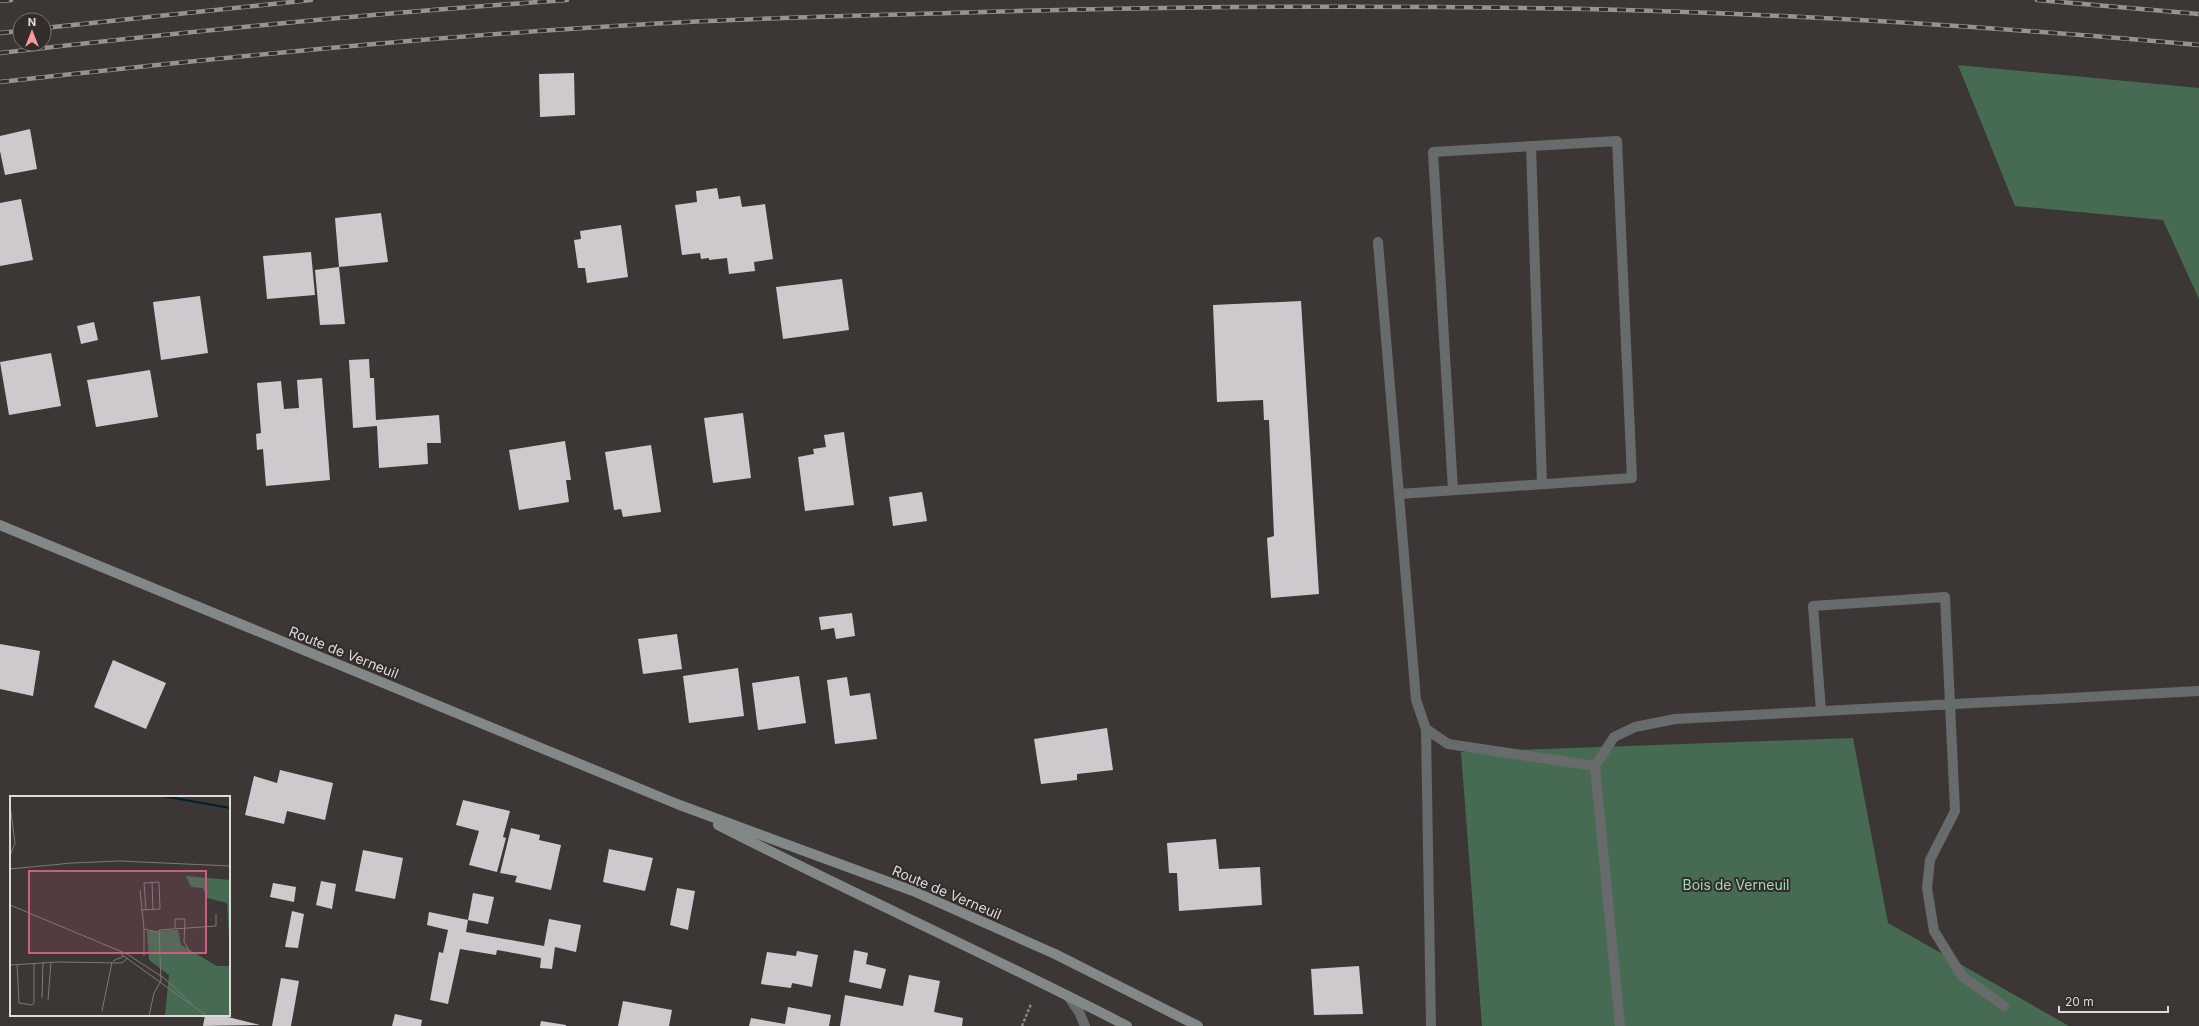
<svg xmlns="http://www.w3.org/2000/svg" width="2199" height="1026" viewBox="0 0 2199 1026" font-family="Inter,sans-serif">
<rect width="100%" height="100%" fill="#3c3734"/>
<!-- green -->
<path fill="#466b52" d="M1958 65 2199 88V299L2163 220 2015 206Z
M1853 738 1888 923 2069 1026H1482L1461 752Z"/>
<!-- building -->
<path fill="#cfc9ce" d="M574 73 575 115 540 117 539 74Z
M30 129 37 169 5 175 0 151V136Z
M717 188 719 199 740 196 742 207 765 204 773 259 754 262 755 271 729 274 727 258 709 260V258L701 259 700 253 682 255 675 205 697 202 696 191Z
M21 199 33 260 0 266V203Z
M381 213 388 262 339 267 335 218Z
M621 225 628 277 587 283 585 268H578L574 240 581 239 580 231Z
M311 252 315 295 267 299 263 256Z
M339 267 345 324 320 325 315 270Z
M842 279 849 330 783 339 776 287Z
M200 296 208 353 161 360 153 302Z
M1301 301 1319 594 1271 598 1267 538 1274 536 1269 420H1264L1263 400 1217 402 1213 305Z
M94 322 98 340 81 344 77 326Z
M51 353 61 406 9 415 0 362Z
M369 359 370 378H374L376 420 439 415 441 443H427L428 464 379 468 377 426 353 428 349 360Z
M150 370 158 417 96 427 87 380Z
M322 378 330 480 266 486 263 449 257 450 256 434 261 433 257 383 281 381 284 409 299 408 297 380Z
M743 413 751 478 713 483 704 418Z
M844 432 854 505 805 511 798 457 814 454 813 449 826 447 824 435Z
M565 441 571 480H566L569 502 519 510 509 450Z
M651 445 661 512 623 517 621 509 614 510 605 452Z
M922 492 927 521 893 526 889 497Z
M852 613 855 636 836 639 834 628 821 630 819 617Z
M677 634 682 669 643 674 638 639Z
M0 644 40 651 33 696 0 689Z
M113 660 166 683 146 729 94 707Z
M738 668 744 716 689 723 683 676Z
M799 676 806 723 758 730 752 683Z
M847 677 850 696 870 693 877 739 835 744 827 680Z
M1107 728 1113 770 1077 774V780L1041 784 1034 739Z
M280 770 333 783 325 820 287 811 284 824 245 815 254 776 277 783Z
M463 800 510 811 503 837 506 838 497 872 469 865 479 831 456 825Z
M511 828 540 835 539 840 561 845 551 890 515 882 517 876 500 873Z
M1216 839 1219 869 1260 867 1262 905 1179 911 1177 873H1169L1167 843Z
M609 849 653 858 645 891 603 882Z
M363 850 403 858 395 899 355 891Z
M321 881 336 884 332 909 316 905Z
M273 883 296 887 294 902 270 897Z
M677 888 695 891 688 930 670 925Z
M473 893 494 897 488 924 468 920Z
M292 911 304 914 298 948 285 947Z
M429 912 468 920 466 932 544 946 549 919 581 925 576 952 555 947 552 969 540 968 541 958 497 950 496 955 460 949 448 1004 430 1000 439 952 443 953 448 930 427 925Z
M854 950 868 953 866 964 886 969 881 989 849 982Z
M797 951 818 955 812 987 792 983 791 988 761 984 767 952 796 956Z
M1359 966 1363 1014 1314 1015 1311 969Z
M909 975 940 981 934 1012 963 1018 962 1026H840L845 995 903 1006Z
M281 978 299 981 291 1026H272Z
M623 1001 672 1010 669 1026H618Z
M788 1007 831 1015 829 1026H749L751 1018 785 1024Z
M395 1014 422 1020 421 1026H392Z
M205 1015H220L260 1025 203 1026Z
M541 1021 566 1025V1026H540Z"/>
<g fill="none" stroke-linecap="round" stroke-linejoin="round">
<!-- path -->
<path stroke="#8a8684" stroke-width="2.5" stroke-dasharray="3 2" stroke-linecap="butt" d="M1022 1026 1031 1004"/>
<!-- service -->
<path stroke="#686b6b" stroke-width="10" d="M1531 146 1542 484
M1378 242 1416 700 1426 729 1448 744 1595 766
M1399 494 1632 478 1617 141 1433 152 1453 490
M1821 711 1813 606 1945 597 1955 811 1930 860 1927 888 1934 931 1962 976 2004 1006
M1426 729 1431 1026
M1620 1026 1595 766 1614 737 1635 727 1675 719 2199 691"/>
<!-- minor -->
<path stroke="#686b6b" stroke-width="10" d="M1068 996 1079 1012 1085 1026"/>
<!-- secondary -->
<path stroke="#828787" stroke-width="10" d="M0 525 677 804 913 891 1055 954 1198 1026
M718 825C853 894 992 956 1127 1026"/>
<!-- rail casing -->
<g stroke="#979391" stroke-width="4.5">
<path id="rail" d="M2037 0 2199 14
M0 1 11 0
M44 28 311 0
M0 33 20 31
M0 53C189 31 378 13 567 0
M0 82C216 58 433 36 650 24 750 18 850 16 949 13 1141 7 1333 5 1525 8 1750 11 1975 25 2199 45"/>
</g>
<!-- rail -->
<use href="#rail" stroke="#322c2a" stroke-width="3" stroke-dasharray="9" stroke-linecap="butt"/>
</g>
<g text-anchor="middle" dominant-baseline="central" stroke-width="4" stroke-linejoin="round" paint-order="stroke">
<!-- street labels -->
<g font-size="14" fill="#dfdbda" stroke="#322c2a">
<text transform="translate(344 652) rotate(22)">Route de Verneuil</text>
<text transform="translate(947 892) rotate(23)">Route de Verneuil</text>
</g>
<!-- park labels -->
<g font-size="14" fill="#9bdeb1" stroke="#322c2a">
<text x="1736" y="884">Bois de Verneuil</text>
</g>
</g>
<!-- overview -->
<g transform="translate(10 796)">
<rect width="220" height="220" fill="#3c3734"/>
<path d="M176 80 220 84V157L217 107 197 102 193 92 181 91ZM168 134 171 149 207 170H220V220H155L159 179 139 164 137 135Z" fill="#466b52"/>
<path fill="none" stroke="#002031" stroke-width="2" d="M153 0 220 12"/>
<path fill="none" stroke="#7d7976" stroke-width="1" d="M0 9 5 47 0 60M0 73 62 67 110 65 220 70M142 86 143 114M130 94 134 133 147 136M0 109 117 158 154 182 181 207M131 114 150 113 149 86 134 87 136 114M165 132V123H175L174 146 180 156M134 133V160M111 158 197 220M103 165 114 160M7 168 9 207 22 209 24 207V167M0 169 48 166 112 167 118 162M32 202 33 166M38 204 41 166M92 215 102 166M139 220 144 197 151 185 149 134 206 130V118"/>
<path fill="#cc5c87" fill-opacity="0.15" stroke="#cc5c87" stroke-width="2" d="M19 75H196V157H19Z"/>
<rect width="220" height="220" fill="none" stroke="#dfdbda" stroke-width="2"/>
</g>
<!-- north arrow -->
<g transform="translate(32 32)"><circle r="19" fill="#322c2a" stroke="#777270"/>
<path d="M0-3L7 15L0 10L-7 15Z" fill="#f59b9a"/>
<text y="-6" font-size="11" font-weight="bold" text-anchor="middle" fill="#dfdbda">N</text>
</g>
<!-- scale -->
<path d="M2059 1006v6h109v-6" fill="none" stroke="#dfdbda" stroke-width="2"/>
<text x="2065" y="1006" font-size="12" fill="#dfdbda" stroke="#322c2a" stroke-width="3" paint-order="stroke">20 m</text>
</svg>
